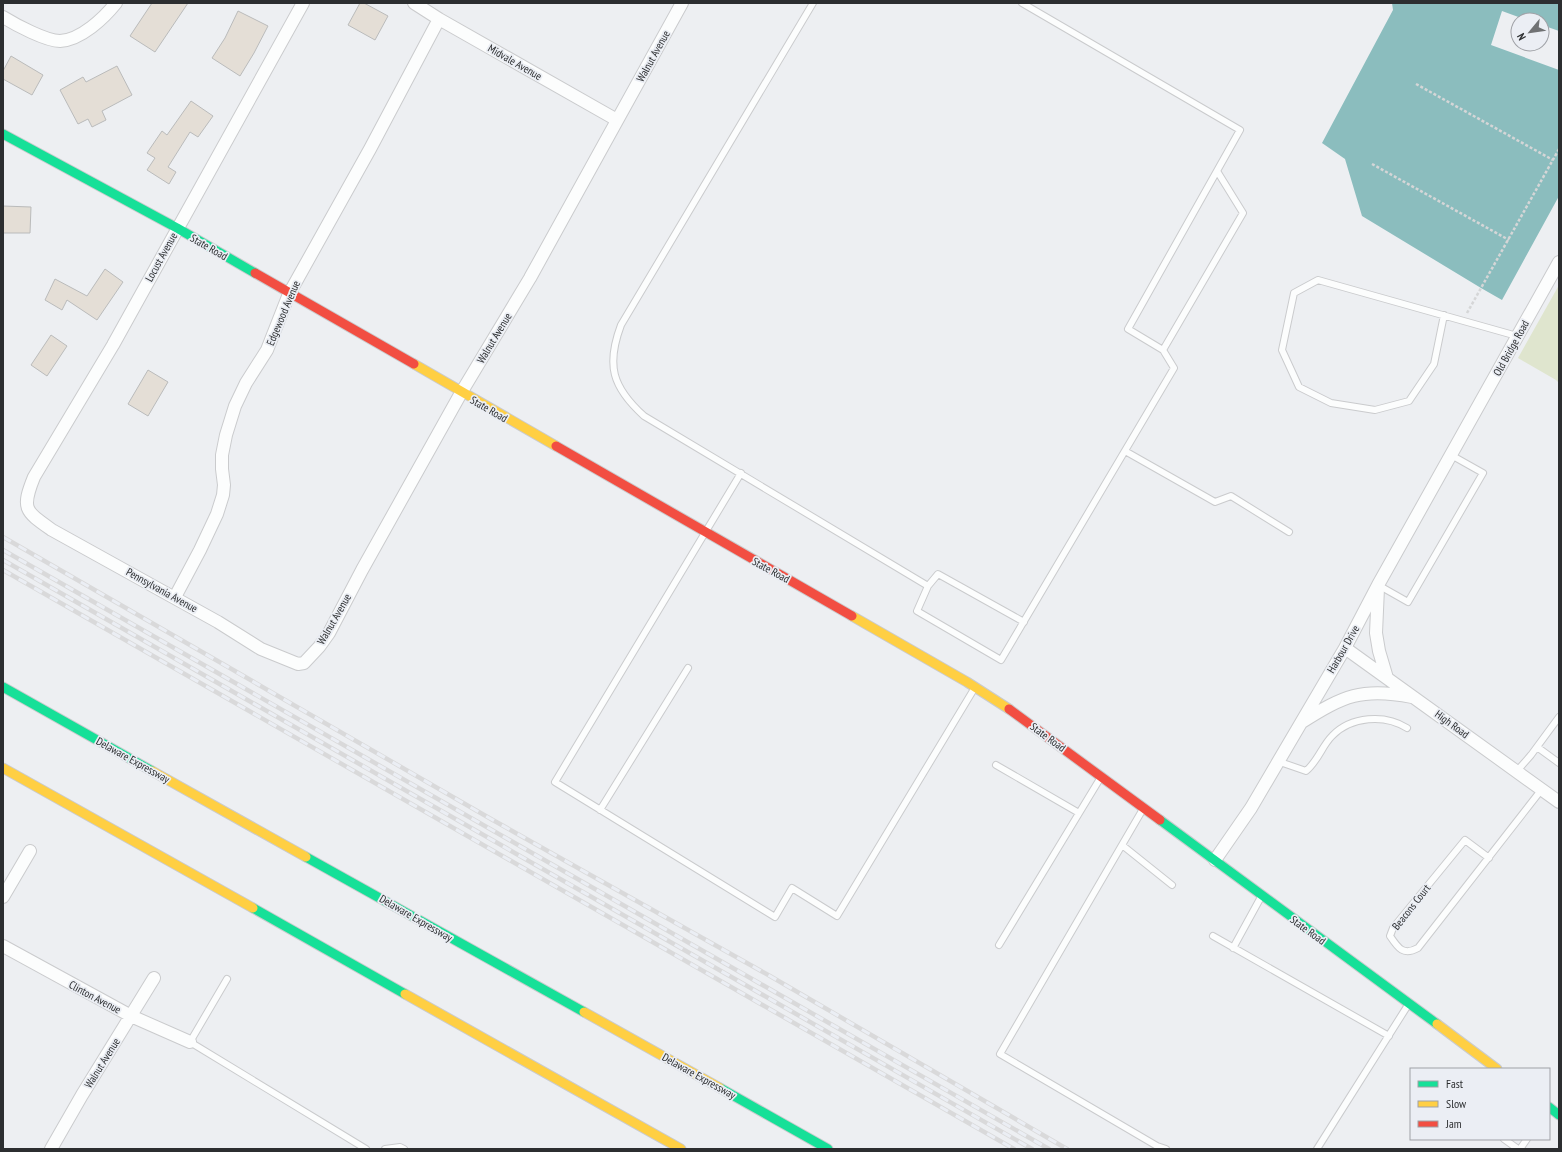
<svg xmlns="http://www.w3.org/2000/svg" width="1562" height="1152" viewBox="0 0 1562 1152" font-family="'PT Sans Narrow',sans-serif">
<rect width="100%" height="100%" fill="#edeff2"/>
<!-- green -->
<path fill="#dfe5ce" d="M1559 285V383L1556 380 1518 358Z"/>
<!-- water -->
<path fill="#8bbdbe" d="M1392 3H1559V31L1542 25V20H1527L1502 11 1491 45 1559 70V196L1502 300 1481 288 1362 216 1345 159 1322 143 1393 10Z"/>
<!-- building -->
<path fill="#e4ded6" stroke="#babbbb" d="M152 3H188L155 52 130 36Z
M360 3H364L388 16 375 40 348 25Z
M238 11 268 26 254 53 240 76 212 58 225 38Z
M11 56 43 75 32 95 3 79V71Z
M117 66 132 95 102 111 106 120 92 127 88 119 78 124 60 90 83 77 86 82Z
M191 101 213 116 198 137 190 132 168 167 176 172 169 184 147 170 155 158 147 153 162 131 167 135Z
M3 206 31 207 30 233H3Z
M105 269 123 282 97 320 67 300 62 310 45 300 55 279 87 296Z
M51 335 67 346 47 376 31 365Z
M148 370 168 382 148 416 128 404Z"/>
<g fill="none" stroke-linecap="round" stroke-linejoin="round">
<!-- lane casing -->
<g stroke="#cacbcd" stroke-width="8">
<path id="lane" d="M813 3 621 325C606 365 612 387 644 416L928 586 917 611 1001 660 1174 368 1163 350 1128 329 1240 130 1022 3
M1444 315 1434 364 1409 401 1375 410 1331 403 1299 387 1282 350 1294 293 1318 280 1517 336
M1163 350 1243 213 1217 171
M1125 451 1215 502 1231 496 1289 532
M741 473 555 782 775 917 792 888 837 916 974 689
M1378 585 1408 602 1483 473 1451 455
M928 586 938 574 1024 622
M1537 747 1559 763
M1277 761 1306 771C1318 761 1322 746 1332 736 1351 716 1385 714 1407 728
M996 765 1079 813
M1517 771 1531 755 1559 717
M1143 809 1000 1054 1157 1146 1166 1149
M600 810 688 668
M1122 845 1172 885
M1489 858 1465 840 1393 928 1390 936C1398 948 1403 956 1418 948L1542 789
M1213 936 1389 1036
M999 945 1101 777
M1233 948 1261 897
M227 979 190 1042 366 1149
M1504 1139 1518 1149
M385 1149 400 1147 404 1149
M1317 1149 1408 1005
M1520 1149 1527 1139"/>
</g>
<!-- street casing -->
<g stroke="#cacbcd" stroke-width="14">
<path id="street" d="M303 3 113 345 34 477C21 509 25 511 52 530L218 622 261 649 298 664 304 663 319 647 329 633 362 570 461 393 530 278 682 3
M414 3 439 19 617 120
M3 17C16 25 46 41 60 41 81 40 104 18 116 3
M1378 588 1376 633 1379 651 1387 678
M175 597 200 550 217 514 223 495 224 485 222 469V455L226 435 235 406 246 383 267 350 289 294 370 149 439 19
M1345 648 1559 802
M1302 722C1343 696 1362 687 1412 697
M1215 860 1251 808 1345 648 1378 585 1559 262
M3 897 30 851
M3 946 131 1016 190 1042
M51 1149 82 1095 154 978"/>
</g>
<!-- fast casing -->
<g stroke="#cacbcd" stroke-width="11">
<path id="fast" d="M3 134 177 228 255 273
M3 687 152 771
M1160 820 1437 1024
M306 857 584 1012
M253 908 405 994
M720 1088 828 1149
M1549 1107 1559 1115"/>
</g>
<!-- slow casing -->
<g stroke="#cacbcd" stroke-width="11">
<path id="slow" d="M414 364 556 446
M852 616 967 682 1009 709
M3 768 253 908
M152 771 306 857
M405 994 681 1149
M584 1012 720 1088
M1437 1024 1497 1069"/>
</g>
<!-- jam casing -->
<g stroke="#cacbcd" stroke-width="11">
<path id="jam" d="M255 273 414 364
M556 446 852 616
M1009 709 1160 820"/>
</g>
<!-- path -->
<path stroke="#d5d6d7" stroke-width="2.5" stroke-dasharray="3 2" stroke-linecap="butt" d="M1416 84 1553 160
M1372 164 1509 240
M1467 313 1559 149"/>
<!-- lane -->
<use href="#lane" stroke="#fcfdfd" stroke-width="6"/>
<!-- street -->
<use href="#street" stroke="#fcfdfd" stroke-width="12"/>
<!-- fast -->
<use href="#fast" stroke="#16e098" stroke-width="9"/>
<!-- slow -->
<use href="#slow" stroke="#ffcf43" stroke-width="9"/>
<!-- jam -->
<use href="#jam" stroke="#f24e42" stroke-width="9"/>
<!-- rail casing -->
<g stroke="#d9d9da" stroke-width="4.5">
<path id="rail" d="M3 537 491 819 770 976 1067 1149
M3 550 1049 1149
M3 560 1032 1149
M3 570 1014 1149"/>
</g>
<!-- rail -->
<use href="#rail" stroke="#ebeef4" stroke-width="3" stroke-dasharray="9" stroke-linecap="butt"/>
</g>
<g text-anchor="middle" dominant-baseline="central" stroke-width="3.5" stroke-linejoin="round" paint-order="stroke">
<!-- street labels -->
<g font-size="11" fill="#2c2e30" stroke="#ebeef4">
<text transform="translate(653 56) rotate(-61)">Walnut Avenue</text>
<text transform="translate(515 62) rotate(30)">Midvale Avenue</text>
<text transform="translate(209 247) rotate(30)">State Road</text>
<text transform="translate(161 257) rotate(-61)">Locust Avenue</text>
<text transform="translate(283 313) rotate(-67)">Edgewood Avenue</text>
<text transform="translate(494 338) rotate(-59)">Walnut Avenue</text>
<text transform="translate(1511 348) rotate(-61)">Old Bridge Road</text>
<text transform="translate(489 409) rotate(30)">State Road</text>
<text transform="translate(771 570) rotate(29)">State Road</text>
<text transform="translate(162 590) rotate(29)">Pennsylvania Avenue</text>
<text transform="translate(334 619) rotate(-60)">Walnut Avenue</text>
<text transform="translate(1343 649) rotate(-60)">Harbour Drive</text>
<text transform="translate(1452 724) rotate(36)">High Road</text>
<text transform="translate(1048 737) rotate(36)">State Road</text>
<text transform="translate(133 760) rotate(29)">Delaware Expressway</text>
<text transform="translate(1411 907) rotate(-52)">Beacons Court</text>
<text transform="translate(416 918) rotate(30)">Delaware Expressway</text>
<text transform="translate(1308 930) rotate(36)">State Road</text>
<text transform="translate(95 997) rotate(28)">Clinton Avenue</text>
<text transform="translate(102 1063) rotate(-58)">Walnut Avenue</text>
<text transform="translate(699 1076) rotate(29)">Delaware Expressway</text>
</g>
</g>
<!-- border -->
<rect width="1562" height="1152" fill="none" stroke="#2c2e30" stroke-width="8"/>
<!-- legend -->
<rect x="1410" y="1068" width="140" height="72" fill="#ebeef4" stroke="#9fa1a6"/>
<rect x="1418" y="1081" width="20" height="6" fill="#16e098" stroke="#9fa1a6"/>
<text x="1446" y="1088" font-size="12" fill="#2c2e30">Fast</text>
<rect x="1418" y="1101" width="20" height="6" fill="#ffcf43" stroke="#9fa1a6"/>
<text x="1446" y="1108" font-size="12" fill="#2c2e30">Slow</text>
<rect x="1418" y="1121" width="20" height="6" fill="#f24e42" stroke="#9fa1a6"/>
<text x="1446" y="1128" font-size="12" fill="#2c2e30">Jam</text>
<!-- north arrow -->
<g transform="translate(1530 32) rotate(241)"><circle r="19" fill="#ebeef4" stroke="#9fa1a6"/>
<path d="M0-3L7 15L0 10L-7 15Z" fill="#707274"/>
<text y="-6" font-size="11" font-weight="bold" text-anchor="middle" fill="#2c2e30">N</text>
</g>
</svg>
